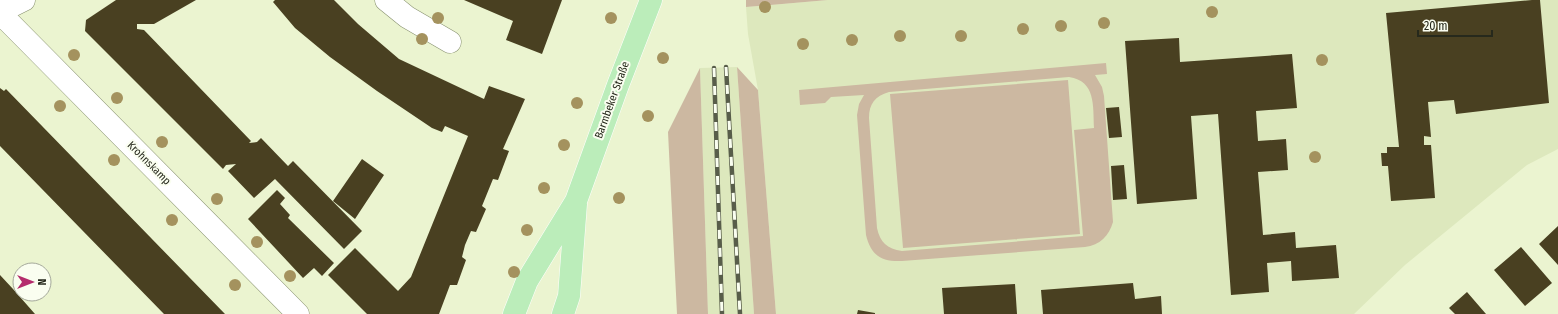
<svg xmlns="http://www.w3.org/2000/svg" width="1558" height="314" viewBox="0 0 1558 314" font-family="'Fira Sans Condensed',sans-serif">
<rect width="100%" height="100%" fill="#ebf4d0"/>
<!-- built -->
<path fill="#dde8bd" d="M828 0H1558V149L1527 165 1405 265 1354 314H776L758 90 748 34 746 7Z
M737 67 754 314H708L700 68Z"/>
<!-- green -->
<path fill="#ccb8a1" fill-rule="evenodd" d="M746 0H828L746 7Z
M1106 63 1107 74 1095 75 1102 87 1104 96 1113 222C1109 236 1100 245 1085 247L902 261C882 262 871 256 866 235L857 115 859 104 864 95 831 97 825 103 800 105 799 90ZM1069 77C1096 81 1093 106 1094 128L1074 130 1083 236 902 251C887 249 880 242 877 228L869 118C869 104 875 96 889 92Z
M737 67 758 90 776 314H754Z
M700 68 708 314H677L668 132Z
M1068 80 1080 234 903 248 890 94Z"/>
<!-- building -->
<path fill="#494021" d="M116 0H196L154 24H137V29L144 30 251 141 249 143 257 142 261 138 288 166 293 161 362 231 344 249 275 179 254 198 228 171 236 164 226 165 223 169 85 31 86 20Z
M275 0H334L358 24 399 59 484 99 489 86 525 99 503 149 509 151 498 180 493 179 482 206 486 209 476 232 471 231 465 245 462 257 466 260 457 285H450L439 314H367L328 275 355 248 398 291 411 277 468 136 445 126 442 132 432 128 377 91 330 57 295 28 273 2Z
M464 0H562L542 54 506 40 513 21Z
M1532 0H1540L1549 103 1456 114 1454 100 1428 102 1431 137 1424 136V145H1431L1435 198 1391 201 1388 166H1382L1381 153H1387V147H1399L1386 13Z
M1179 38 1180 62 1292 54 1297 108 1256 111 1258 141 1286 139 1288 170 1258 172 1263 235 1295 232 1296 248 1336 245 1339 278 1292 281 1291 261 1267 263 1269 292 1231 295 1218 114 1191 116 1197 199 1137 204 1125 41Z
M0 88 4 91 6 89 225 314H164L0 146Z
M1119 107 1122 137 1109 138 1106 108Z
M362 159 384 175 355 219 333 201Z
M1124 165 1127 199 1113 200 1111 166Z
M277 190 285 198 280 204 290 215 288 218 334 263 322 276 314 268 303 278 248 219Z
M1558 226V265L1539 244Z
M1521 247 1552 283 1525 306 1494 270Z
M0 275 13 289 35 314H0Z
M1133 283 1135 299 1161 296 1162 314H1043L1041 290Z
M1015 284 1017 314H944L942 288Z
M1467 292 1486 314H1455L1449 308Z
M858 310 875 313V314H857Z"/>
<g fill="none" stroke-linecap="round" stroke-linejoin="round">
<!-- street casing -->
<g stroke="#889170" stroke-width="23">
<path id="street" d="M386 0 407 17 450 42
M0 12 24 0
M0 13 298 314"/>
</g>
<!-- primary casing -->
<g stroke="#fff" stroke-width="23">
<path id="primary" d="M514 314 527 281 576 201 618 85 651 0
M563 314 569 296 576 204"/>
</g>
<!-- street -->
<use href="#street" stroke="#fff" stroke-width="22"/>
<!-- primary -->
<use href="#primary" stroke="#bbedba" stroke-width="22"/>
<!-- rail casing -->
<g stroke="#585d4a" stroke-width="4.5">
<path id="rail" d="M726 67 740 314
M714 68 722 314"/>
</g>
<!-- rail -->
<use href="#rail" stroke="#fafef0" stroke-width="3" stroke-dasharray="9" stroke-linecap="butt"/>
</g>
<!-- trees -->
<g fill="#a4925e">
<circle cx="765" cy="7" r="6"/>
<circle cx="1212" cy="12" r="6"/>
<circle cx="438" cy="18" r="6"/>
<circle cx="611" cy="18" r="6"/>
<circle cx="1104" cy="23" r="6"/>
<circle cx="1061" cy="26" r="6"/>
<circle cx="1023" cy="29" r="6"/>
<circle cx="900" cy="36" r="6"/>
<circle cx="961" cy="36" r="6"/>
<circle cx="422" cy="39" r="6"/>
<circle cx="852" cy="40" r="6"/>
<circle cx="803" cy="44" r="6"/>
<circle cx="74" cy="55" r="6"/>
<circle cx="663" cy="58" r="6"/>
<circle cx="1322" cy="60" r="6"/>
<circle cx="117" cy="98" r="6"/>
<circle cx="577" cy="103" r="6"/>
<circle cx="60" cy="106" r="6"/>
<circle cx="648" cy="116" r="6"/>
<circle cx="162" cy="142" r="6"/>
<circle cx="564" cy="145" r="6"/>
<circle cx="1315" cy="157" r="6"/>
<circle cx="114" cy="160" r="6"/>
<circle cx="544" cy="188" r="6"/>
<circle cx="619" cy="198" r="6"/>
<circle cx="217" cy="199" r="6"/>
<circle cx="172" cy="220" r="6"/>
<circle cx="527" cy="230" r="6"/>
<circle cx="257" cy="242" r="6"/>
<circle cx="514" cy="272" r="6"/>
<circle cx="290" cy="276" r="6"/>
<circle cx="235" cy="285" r="6"/>
</g>
<g text-anchor="middle" dominant-baseline="central" stroke-width="4" stroke-linejoin="round" paint-order="stroke">
<!-- street labels -->
<g font-size="11" fill="#26291c" stroke="#fafef0">
<text transform="translate(612 100) rotate(-70)">Barmbeker Straße</text>
<text transform="translate(149 163) rotate(45)">Krohnskamp</text>
</g>
</g>
<!-- north arrow -->
<g transform="translate(32 282) rotate(90)"><circle r="19" fill="#fafef0" stroke="#a5a99b"/>
<path d="M0-3L7 15L0 10L-7 15Z" fill="#b42c6c"/>
<text y="-6" font-size="11" font-weight="bold" text-anchor="middle" fill="#26291c">N</text>
</g>
<!-- scale -->
<path d="M1418 30v6h74v-6" fill="none" stroke="#26291c" stroke-width="2"/>
<text x="1424" y="30" font-size="12" fill="#26291c" stroke="#fafef0" stroke-width="3" paint-order="stroke">20 m</text>
</svg>
